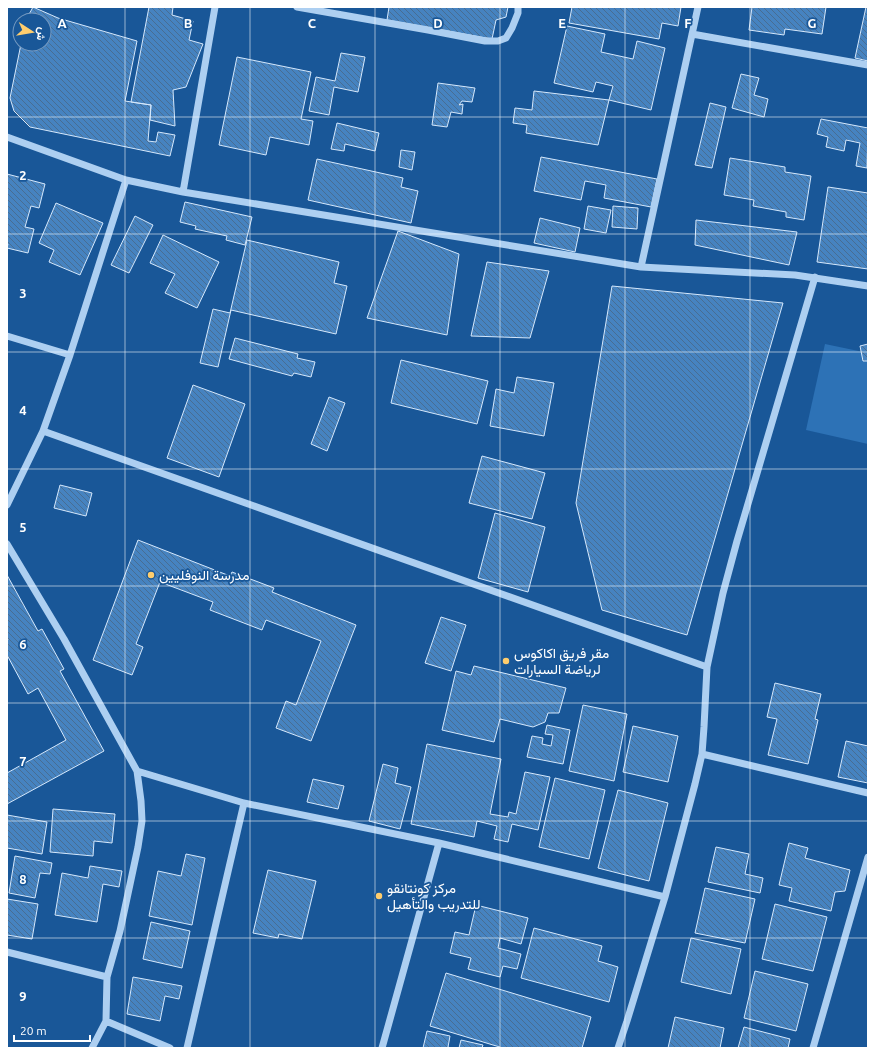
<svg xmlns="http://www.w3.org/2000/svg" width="875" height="1055" viewBox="0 0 875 1055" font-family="Ubuntu,Vazirmatn,sans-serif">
<defs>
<pattern id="building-back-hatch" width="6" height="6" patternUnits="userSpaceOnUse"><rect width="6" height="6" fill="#4683c0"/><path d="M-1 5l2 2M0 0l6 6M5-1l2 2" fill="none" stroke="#486d92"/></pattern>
</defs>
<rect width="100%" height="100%" fill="#195798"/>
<!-- green -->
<path fill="#2d72b6" d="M825 344 868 353V444L806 430Z"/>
<!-- building -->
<path fill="url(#building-back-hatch)" stroke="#d5e8fc" d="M33 7 58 18 137 41 125 101 151 105 148 141 156 142 158 132 175 135 170 156 30 127 14 111 10 98 21 44H44V20H26Z
M149 7H173L172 15 193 21 189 40 203 44 186 87 173 90 175 126 150 120 151 105 131 102Z
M389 7H508L506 17 496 20 492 39 387 20Z
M572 7H681L678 26 662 23 659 39 569 23Z
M752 7H826L822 34 785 29 784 35 749 30Z
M866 7H868V61L855 58Z
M567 26 605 34 601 52 633 59 637 41 665 48 651 110 609 100 613 86 596 82 593 92 554 83Z
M341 53 365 57 358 92 334 87 329 115 309 111 316 77 335 81Z
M237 57 311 72 301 119 313 121 309 145 270 137 266 155 219 145Z
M741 74 759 78 754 95 768 99 764 117 732 108Z
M438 83 475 88 472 102 462 101 459 105 463 104 462 114 451 112 447 127 432 125Z
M534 91 609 100 598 145 526 133 527 125 513 123 515 108 532 110Z
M710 103 726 107 712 168 695 165Z
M821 119 868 128 867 168 856 166 860 143 846 140 844 151 826 147 828 137 817 134Z
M337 123 379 133 375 151 345 144 344 151 331 149Z
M401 150 415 152 412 170 399 167Z
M541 157 657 179 651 207 604 198 606 185 585 181 581 200 534 191Z
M730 158 785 167V172L811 176 804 220 786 217V212L753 206 754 200 724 195Z
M317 159 403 178 401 187 418 191 411 223 308 200Z
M7 174 45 184 39 208 31 206 25 227 34 229 28 253 7 248 8 244H7Z
M828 187 868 193V269L817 262Z
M185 202 252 217 245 245 226 240 227 236 195 229 196 226 180 222Z
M56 203 103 223 80 275 49 262 54 250 39 243Z
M588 206 611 210 606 233 584 229Z
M613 206 638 208 637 229 612 227Z
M135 216 153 225 129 273 111 265Z
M540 218 580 228 575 252 534 243Z
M696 220 797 232 789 265 695 245Z
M398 231 459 254 447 335 367 318Z
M163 235 219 262 197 308 165 293 175 274 150 263Z
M247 240 339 262 334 283 347 286 336 334 231 310 218 367 200 363 213 309 230 313Z
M487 262 549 271 530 338 471 336Z
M612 286 783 303 687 635 602 610 576 503Z
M235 338 298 354 297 358 315 362 311 377 294 373 292 376 229 359Z
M868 344V361H863L860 346Z
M401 360 488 381 477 424 391 403Z
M517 377 554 383 544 436 490 426 496 389 514 393Z
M193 385 245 404 219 477 167 458Z
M329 397 345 403 327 451 311 444Z
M482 456 545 473 532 519 469 503Z
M60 485 92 493 86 516 54 508Z
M495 513 545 527 528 592 478 578Z
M138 540 230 576 232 572 274 588 272 592 356 625 311 741 276 728 286 701 296 705 321 641 266 620 262 630 210 610 213 602 160 582 136 644 143 647 132 675 93 660Z
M7 575 38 631 42 629 64 669 60 671 104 751 7 804V773L66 740 38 688 28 694 7 655V641L8 640 7 638Z
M441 617 466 625 451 671 425 663Z
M474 666 566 688 559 713H548L545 722 533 727 500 719 494 742 442 730 456 671 471 675Z
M775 683 821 694 815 719 818 720 808 764 768 755 777 719 767 717Z
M583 705 627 714 614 781 569 771Z
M547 725 570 730 563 764 527 757 532 736 543 738 542 744 551 746 553 735 545 734Z
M633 726 678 736 668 782 623 772Z
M846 741 868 746V783L838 777Z
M427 744 501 759 490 814 508 817 509 812 516 814 525 772 550 777 538 830 512 824 508 842 494 839 497 826 477 821 474 837 411 824Z
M383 764 398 768 395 783 411 787 400 829 369 821Z
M555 778 605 790 589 859 539 847Z
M313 779 344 786 338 809 307 802Z
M618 790 668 803 649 881 598 868Z
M53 809 115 814 112 843 94 841 93 856 50 852Z
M7 815 47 822 42 854 7 848Z
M789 843 808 848 805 858 850 870 845 891 835 892 831 911 789 901 792 888 779 885Z
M716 847 749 854 745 874 763 878 760 893 708 882Z
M186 854 205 858 192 925 149 916 158 871 181 876Z
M15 856 52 863 50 874 40 873 35 898 9 893Z
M90 866 122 871 119 887 103 884 97 922 55 915 62 873 88 878Z
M268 870 316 881 302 939 279 934 278 938 253 933Z
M705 888 755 899 745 943 695 933Z
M7 899 38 904 32 939 7 935Z
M775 904 827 917 813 971 762 959Z
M476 905 528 918 521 944 500 938 498 948 521 954 517 969 503 966 500 977 468 969 471 958 450 953 455 932 469 935Z
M151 922 190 931 182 968 143 959Z
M534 928 602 946 598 961 618 967 609 1002 521 978Z
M691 938 741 949 731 994 681 982Z
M755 971 808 984 796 1031 744 1018Z
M446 973 591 1017 582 1048H503L430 1026Z
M133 977 182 986 179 999 165 996 160 1021 127 1014Z
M675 1017 724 1028 720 1048H668Z
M744 1027 790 1039 788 1048H738Z
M427 1031 450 1036 448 1047 451 1048H423Z
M461 1040 483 1045 482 1048H459Z"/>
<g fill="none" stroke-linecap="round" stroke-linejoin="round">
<!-- minor -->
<path stroke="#adcff1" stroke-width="7" d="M297 7 428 30 485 41H498L506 38 512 28 518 13V7
M692 34 868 65
M7 137 126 180 183 192 641 267 795 275 868 286
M183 192 215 7
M641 267 698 7
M7 336 70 355
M43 431 707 667
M7 505 43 431 70 355 126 180
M7 544 64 639 137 771 141 801 142 821 138 847 120 931 107 977 106 1021 92 1048
M702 754 868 793
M137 771 244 803 439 843 665 897
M7 952 107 977
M106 1021 170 1048
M187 1048 244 803
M382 1048 439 843
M618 1048 627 1021 665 897 695 784 702 754 704 727 707 667 723 593 737 541 815 277
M813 1048 868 857"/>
</g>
<!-- grid -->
<path fill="none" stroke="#fff" stroke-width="1" stroke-opacity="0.55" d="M125 7V1048M250 7V1048M375 7V1048M500 7V1048M625 7V1048M750 7V1048M7 117H868M7 234H868M7 352H868M7 469H868M7 586H868M7 703H868M7 821H868M7 938H868"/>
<!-- markers -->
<g fill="#ffcd6d" stroke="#195798" stroke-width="1.5">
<circle cx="151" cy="575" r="4"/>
<circle cx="506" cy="661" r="4"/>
<circle cx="379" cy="896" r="4"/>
</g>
<g text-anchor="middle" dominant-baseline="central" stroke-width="3.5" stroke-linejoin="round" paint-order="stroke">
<!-- poi labels -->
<g font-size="14" fill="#fff" stroke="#195798" text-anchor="start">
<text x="159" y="575">مدرسة النوفليين</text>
<text x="514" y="653">مقر فريق اكاكوس<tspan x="514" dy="16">لرياضة السيارات</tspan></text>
<text x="387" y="888">مركز كونتانقو<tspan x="387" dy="16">للتدريب والتأهيل</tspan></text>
</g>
</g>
<g font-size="13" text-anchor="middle" font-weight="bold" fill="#fff" stroke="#195798" stroke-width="3.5" stroke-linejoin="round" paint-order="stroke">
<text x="62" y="28">A</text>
<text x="188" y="28">B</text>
<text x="312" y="28">C</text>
<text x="438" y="28">D</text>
<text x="562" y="28">E</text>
<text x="688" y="28">F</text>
<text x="812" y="28">G</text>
<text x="23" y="180">2</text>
<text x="23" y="298">3</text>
<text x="23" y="415">4</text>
<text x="23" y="532">5</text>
<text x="23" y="649">6</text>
<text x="23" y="766">7</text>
<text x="23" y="884">8</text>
<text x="23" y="1001">9</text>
</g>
<!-- border -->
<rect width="875" height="1055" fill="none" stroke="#ffffff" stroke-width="16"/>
<!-- north arrow -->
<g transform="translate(32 32) rotate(102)"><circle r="19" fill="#195798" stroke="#759ac1"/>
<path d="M0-3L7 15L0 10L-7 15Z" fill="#ffcd6d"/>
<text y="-6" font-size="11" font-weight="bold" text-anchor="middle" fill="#ffffff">ش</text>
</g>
<!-- scale -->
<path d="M14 1035v6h76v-6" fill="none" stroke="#ffffff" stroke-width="2"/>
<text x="20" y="1035" font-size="12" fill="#ffffff" stroke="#195798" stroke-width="3" paint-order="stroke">20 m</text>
</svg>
